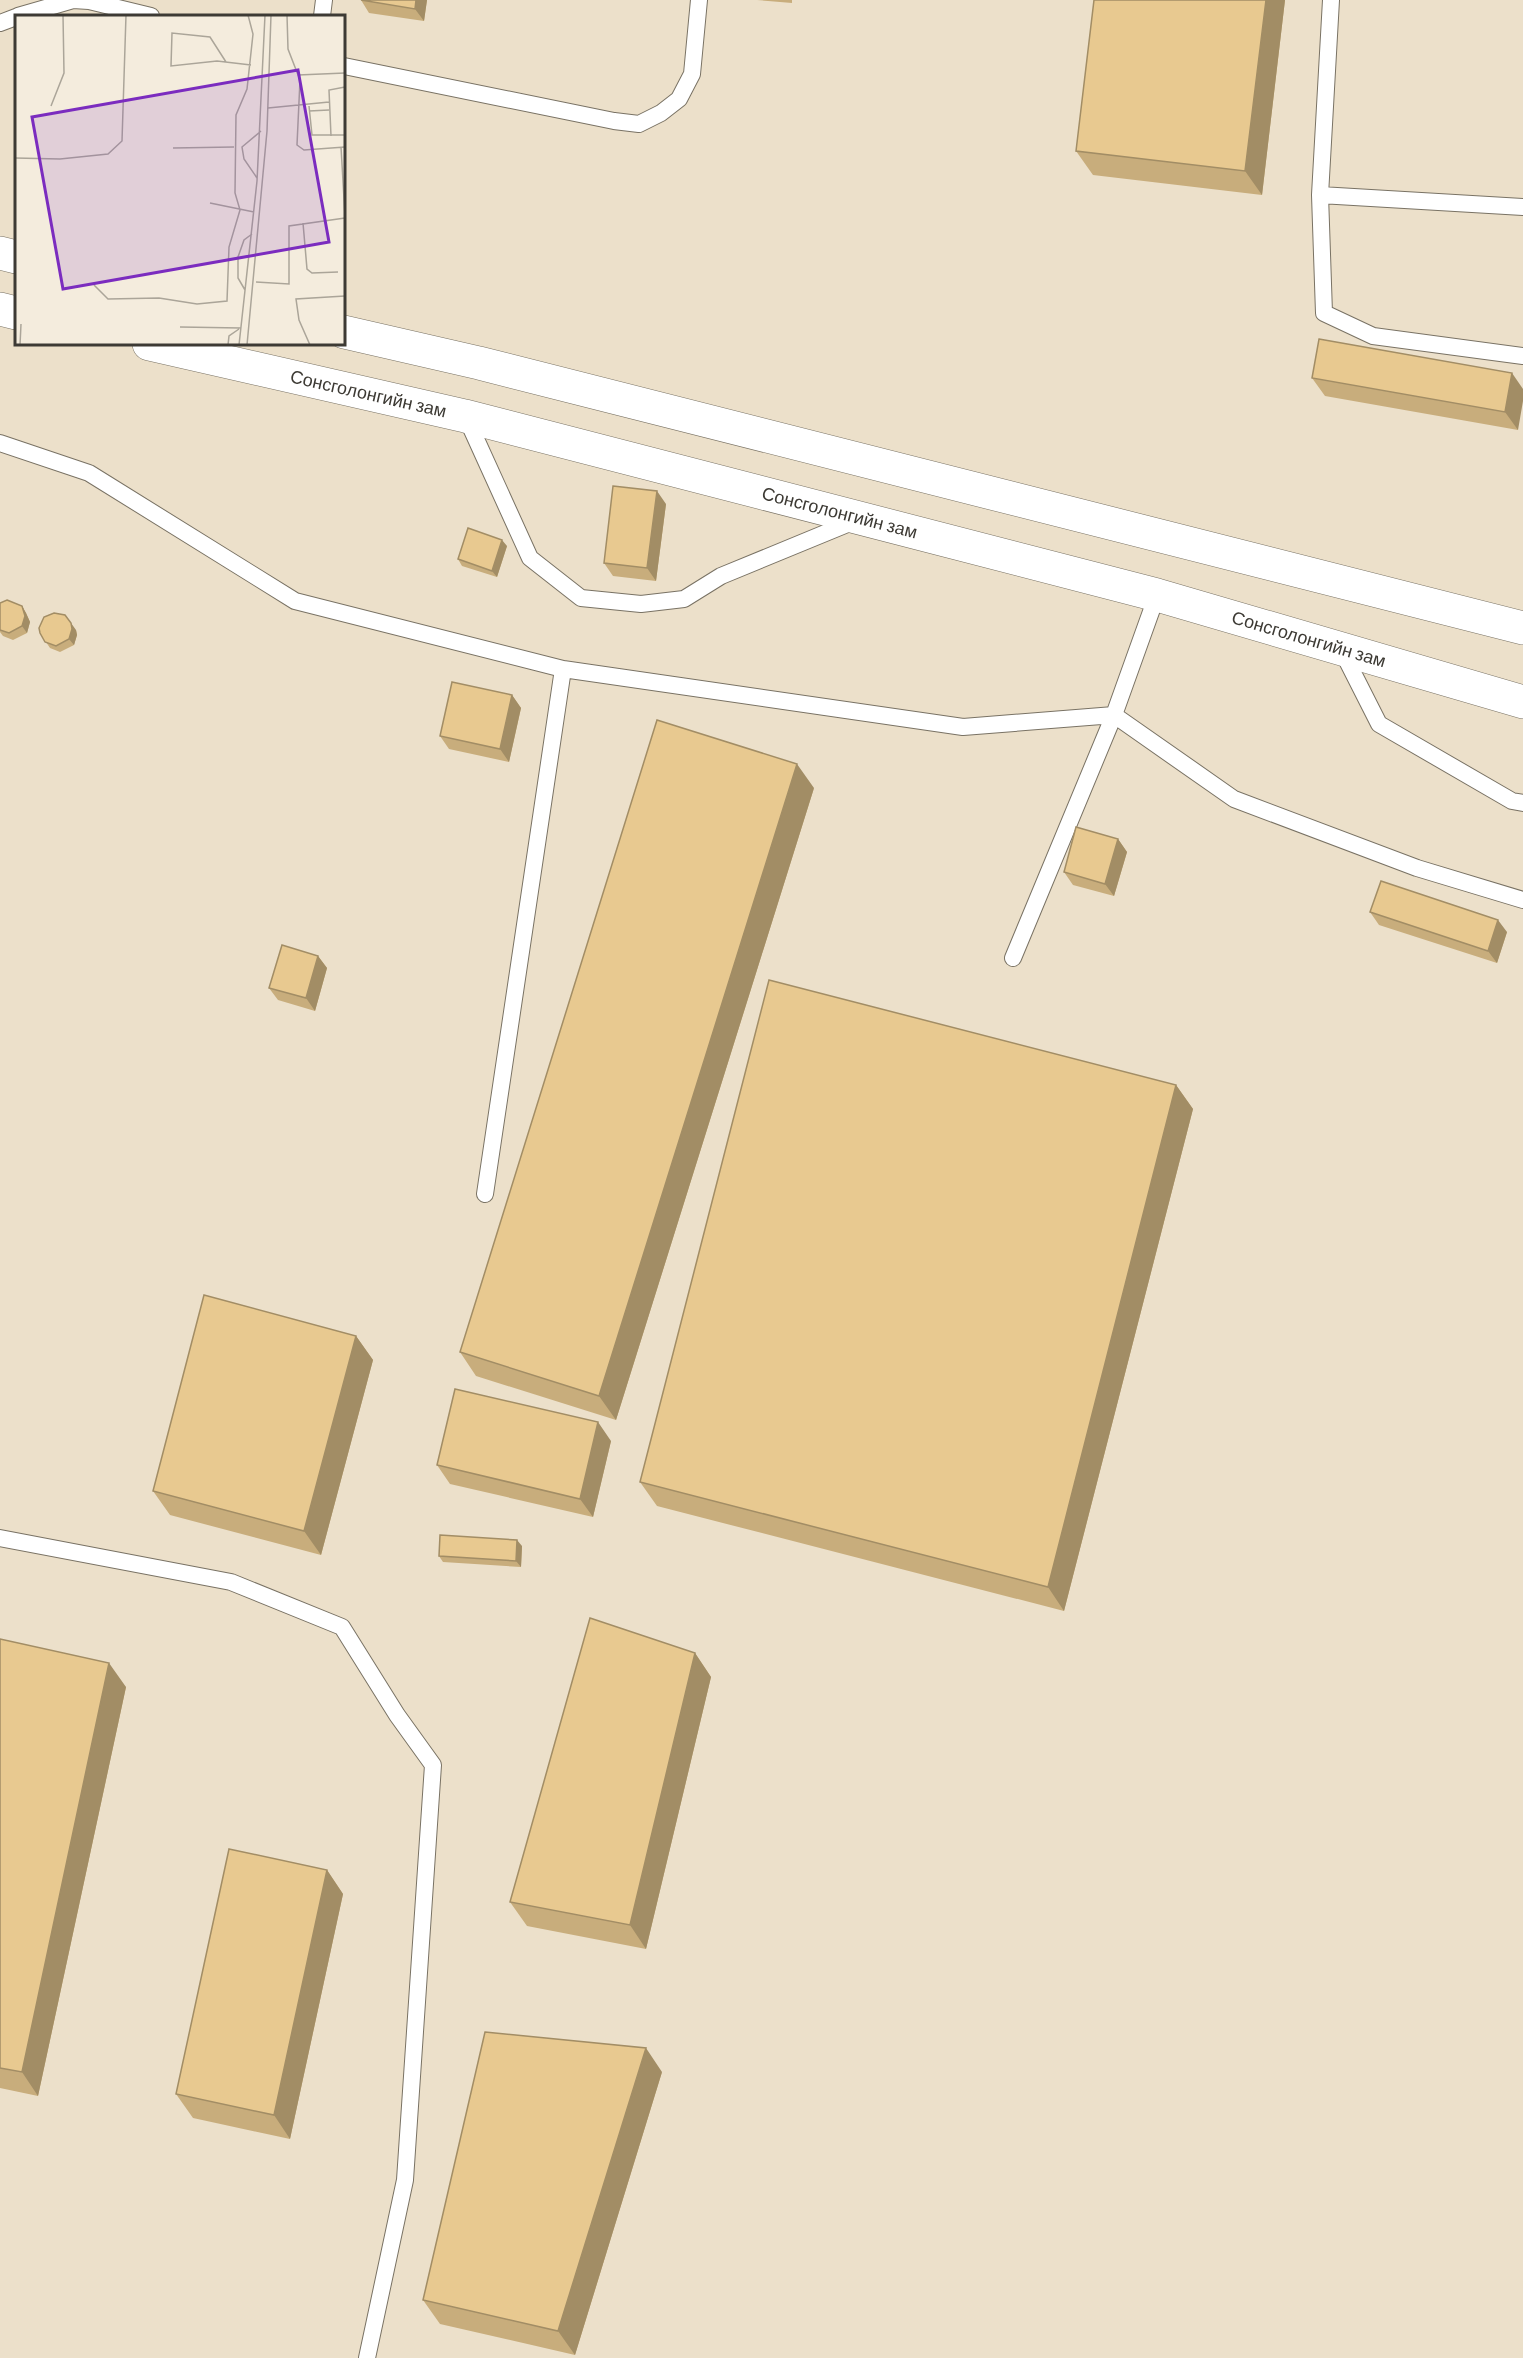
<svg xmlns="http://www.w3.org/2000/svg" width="1523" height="2358" viewBox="0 0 1523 2358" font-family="Signika,sans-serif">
<rect width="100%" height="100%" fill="#f4ecdd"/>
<path fill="#ece0ca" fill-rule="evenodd" d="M0,0H1523V2358H0ZM16,16H344V344H16Z"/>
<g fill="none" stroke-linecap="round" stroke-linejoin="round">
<defs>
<path id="service" d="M1331,0L1320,195L1324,313L1373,336L1523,356
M18,16L73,0L89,1L151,16
M322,16L324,0
M0,23L16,17
M344,66L614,121L639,124L661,113L679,99L692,74L699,0
M1320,195L1523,207
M466,417L530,558L581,598L641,604L684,599L721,576L857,520
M0,443L89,473L295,601L563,669L963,727L1114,715L1234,799L1417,868L1523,900
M1341,649L1379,724L1512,801L1523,803
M1013,958L1114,715L1157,595
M485,1194L563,669
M0,1538L231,1582L342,1627L397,1715L433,1765L405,2180L367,2358"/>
<g id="primary">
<path d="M0,253L16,257"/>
<path d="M0,309L16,313"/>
<path d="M344,332L479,363L1523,628"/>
<path id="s1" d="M149,344L465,416L1157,595L1523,702"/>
</g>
</defs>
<use href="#service" stroke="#797264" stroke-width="18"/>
<use href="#primary" stroke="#797264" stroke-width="34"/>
<use href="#service" stroke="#fff" stroke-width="16"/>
<use href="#primary" stroke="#fff" stroke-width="33"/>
</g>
<path fill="#c8ad7c" d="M361,0H427L424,21L369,13Z
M757,0H792V3Z
M1094,0H1285L1262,195L1093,175L1076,151Z
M1512,373L1518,430L1325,396L1312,378Z
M666,504L656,581L613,576L604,563Z
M507,546L497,577L462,566L458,559Z
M0,603L22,606L26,613L30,622L27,633L13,640L3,636L0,632Z
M76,630L77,635L74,645L60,652L50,648L40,633Z
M512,695L521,708L509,762L449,749L440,736Z
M814,788L616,1420L476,1376L460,1352Z
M1118,839L1127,852L1114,896L1073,885L1064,872Z
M1370,912L1507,932L1497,963L1379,925Z
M318,956L327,968L315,1011L278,1000L269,988Z
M1176,1085L1193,1109L1064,1611L657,1506L640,1482Z
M356,1336L373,1360L321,1555L170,1515L153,1491Z
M611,1441L593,1517L450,1484L437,1465Z
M522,1546L521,1567L443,1562L439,1556Z
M0,1639L126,1687L38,2096L0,2088Z
M695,1653L711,1677L646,1949L527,1926L510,1902Z
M327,1870L343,1894L290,2139L193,2118L176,2094Z
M662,2072L575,2355L440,2324L423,2300Z"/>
<path fill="#a28d65" d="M416,0H427L424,21L415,9Z
M1266,0H1285L1262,195L1245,171Z
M1512,373L1523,389V401L1518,430L1505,412Z
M657,491L666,504L656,581L647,568Z
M502,540L507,546L497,577L492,571Z
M22,606L26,613L30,622L27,633L22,626Z
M71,623L76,630L77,635L74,645L69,639Z
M512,695L521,708L509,762L500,749Z
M797,764L814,788L616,1420L599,1396Z
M1118,839L1127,852L1114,896L1105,884Z
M1498,920L1507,932L1497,963L1488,951Z
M318,956L327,968L315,1011L306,998Z
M1176,1085L1193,1109L1064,1611L1048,1587Z
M356,1336L373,1360L321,1555L304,1531Z
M598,1422L611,1441L593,1517L580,1499Z
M517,1540L522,1546L521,1567L516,1561Z
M695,1653L711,1677L646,1949L630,1925Z
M109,1663L126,1687L38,2096L22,2072Z
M327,1870L343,1894L290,2139L274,2115Z
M646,2048L662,2072L575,2355L558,2331Z"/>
<path fill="#e8c990" stroke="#a28d65" stroke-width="1.5" d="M361,0H416L415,9Z
M1094,0H1266L1245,171L1076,151Z
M1319,339L1512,373L1505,412L1312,378Z
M613,486L657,491L647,568L604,563Z
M468,528L502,540L492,571L458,559Z
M7,600L22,606L25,616L22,626L9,633L0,630V603Z
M54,613L65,615L71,623L72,629L69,639L56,646L45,642L40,633L39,628L44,617Z
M452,682L512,695L500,749L440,736Z
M657,720L797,764L599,1396L460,1352Z
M1076,827L1118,839L1105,884L1064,872Z
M1381,881L1498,920L1488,951L1370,912Z
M282,945L318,956L306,998L269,988Z
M769,980L1176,1085L1048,1587L640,1482Z
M204,1295L356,1336L304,1531L153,1491Z
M455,1389L598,1422L580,1499L437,1465Z
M440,1535L517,1540L516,1561L439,1556Z
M590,1618L695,1653L630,1925L510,1902Z
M0,1639L109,1663L22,2072L0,2068Z
M229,1849L327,1870L274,2115L176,2094Z
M485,2032L646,2048L558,2331L423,2300Z"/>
<g text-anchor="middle" stroke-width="4.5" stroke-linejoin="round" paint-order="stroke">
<g font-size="18" fill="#3d3a34" stroke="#f4ecdd">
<text dy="6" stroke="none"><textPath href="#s1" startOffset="225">Сонсголонгийн зам</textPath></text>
<text dy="6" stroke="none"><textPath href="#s1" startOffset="711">Сонсголонгийн зам</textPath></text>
<text dy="6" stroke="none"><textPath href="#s1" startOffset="1197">Сонсголонгийн зам</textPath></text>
</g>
</g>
<g transform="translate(15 15)">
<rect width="330" height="330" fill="#f4ecdd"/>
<path fill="none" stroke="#aba599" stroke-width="1.5" d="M272,0L273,34L285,65L282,130L289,135L330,132M211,47L195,22L157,18L156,51L202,46L236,50M283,60L330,58M36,91L49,58L48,0M294,91L297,120H330M253,93L314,87M294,96L314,95M316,121L314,75L330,72M326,132L330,201M158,133L219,132M0,143L45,144L93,139L107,126L111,0M242,163L229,144L227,132L246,116M195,188L239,197M288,208L292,254L297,258L323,257M241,267L274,269V211L330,203M79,270L93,284L144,283L182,289L212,286L214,232L225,195L220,178L221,100L232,74L238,19L233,0M230,275L223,263V242L229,225L237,219M165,312L226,313M5,330L6,309M213,330L214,321L224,314M224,330L242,166L250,0M232,330L252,116L256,0M295,330L284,305L281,284L330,281"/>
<path fill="#7b2cbf" fill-opacity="0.15" stroke="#7b2cbf" stroke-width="3" d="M283,55L314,227L48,274L17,102Z"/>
<rect width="330" height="330" fill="none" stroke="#3d3a34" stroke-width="3"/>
</g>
</svg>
